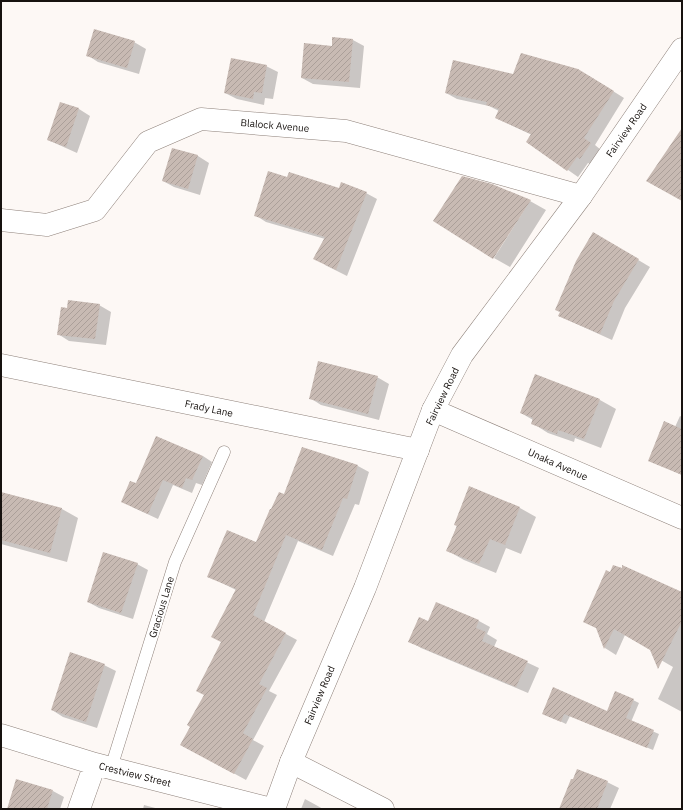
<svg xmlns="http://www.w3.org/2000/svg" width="683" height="810" viewBox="0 0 683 810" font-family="'IBM Plex Sans',sans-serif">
<defs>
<pattern id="building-hatch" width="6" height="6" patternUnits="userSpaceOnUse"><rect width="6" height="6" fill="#c8bab3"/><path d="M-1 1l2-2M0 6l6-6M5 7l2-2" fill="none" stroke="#ab9f99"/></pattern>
</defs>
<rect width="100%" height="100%" fill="#fdf8f5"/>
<path fill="#0003" d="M353,40L364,46L360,88L313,84L302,78L333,47Z
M134,42L146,49L139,74L98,62L87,55Z
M266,66L278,72L273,99L265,98L264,105L237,99L225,93Z
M514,75L589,76L624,98L595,145L601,150L591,164L588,163L578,177L527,141L532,135L496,118L499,111L489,106L457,99L446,93Z
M61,103L79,109L90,116L77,153L48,140Z
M173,149L198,156L209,163L200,195L174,187L163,181Z
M339,189L366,193L377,199L347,276L325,265V239L266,222L255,215Z
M530,201L546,210L510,267L494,258Z
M593,233L650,267L625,308L612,340L559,316Z
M99,305L111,312L106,345L69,341L58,334L68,309Z
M377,377L389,384L379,420L321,405L310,398Z
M600,400L616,409L601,448L575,438L574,442L548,433L532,423L533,420L521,413Z
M680,416L682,417V475L650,460L675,427Z
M203,456L212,462L202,485L196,483L192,493L173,485L158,519L132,507L137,485Z
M358,466L369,472L359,505L355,504L333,556L298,541L264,622L297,640L269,691L277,695L253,740L264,746L246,780L193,751L191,727L205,695L222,642L236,590L208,576L257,543L285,495Z
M470,487L520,508L536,517L521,554L506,548L496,573L464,560L448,551Z
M1,493L62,509L78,518L67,562L1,544Z
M137,564L148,570L133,619L99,608L88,602Z
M682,593V712L658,699L673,667L654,656L651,650L625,635L616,655L605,648L598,629L584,621Z
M479,621L490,627L487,634L497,640L494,647L539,668L528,693L421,648L410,641L428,622Z
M104,665L116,671L97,728L63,717L52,710Z
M633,700L639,703L631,722L659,734L653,750L570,716L566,724L543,713L608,712Z
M607,782L619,788L610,809H560Z
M53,791L64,797L60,809H8Z
M305,799L316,805L323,809H301Z
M144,805L159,809H143Z"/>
<path fill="url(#building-hatch)" d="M94,29L135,41L127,68L86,56Z
M332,37L353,39L349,82L301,78L304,43L332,46Z
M521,53L578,69L614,91L584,138L591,143L580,159L577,157L567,171L526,142L531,134L495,118L499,109L486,105L487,102L445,93L453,60L513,74Z
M231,58L267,65L262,93L254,92L253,99L224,93Z
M60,102L79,108L66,147L47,140Z
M682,128V201L646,181Z
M172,148L198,155L188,189L162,181Z
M268,171L287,177L289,172L339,188L341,182L367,192L336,270L313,259L325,237L254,216Z
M462,176L492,184L531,200L493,259L433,221Z
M593,232L639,259L614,301L600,334L558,316L560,312L555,310L576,261Z
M68,300L100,304L95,339L57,335L61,307L67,308Z
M318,361L378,376L368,414L309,399Z
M535,374L600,399L584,439L558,430L557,434L531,424L533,418L520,413Z
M664,421L682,429V475L648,461Z
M156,436L203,456L192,480L186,478L182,488L163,480L148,514L121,502L130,481L136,483Z
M302,447L358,465L347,499L343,498L322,550L286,535L253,615L286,633L259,684L267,688L243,733L253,739L234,774L180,745L190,727L187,725L204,695L196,691L221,642L211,637L236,589L207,577L227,530L256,542L270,509H271L279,492L284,494Z
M469,486L520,507L505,545L490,539L479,564L446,551L457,526L454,525Z
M1,492L62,508L50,553L1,540Z
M103,552L138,563L121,613L87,602Z
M613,565L622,568V565L682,592V621L658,669L650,650L614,629L604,649L596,628L583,622L606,570L610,572Z
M436,602L479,620L476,628L486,632L482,641L528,661L516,687L408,642L419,617L428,621Z
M70,652L105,664L86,722L51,710Z
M553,687L607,711L615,691L634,699L626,718L654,730L647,748L564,714L561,722L542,714Z
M577,769L608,781L597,809H559L571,779H573Z
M16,779L53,790L47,809H7Z"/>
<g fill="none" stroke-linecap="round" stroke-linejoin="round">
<defs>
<path id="service" d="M111,768L175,562L224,452"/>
<path id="minor" d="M1,220L47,225L95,210L148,142L201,119L346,131L581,196
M1,365L418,450
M433,410L682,518
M1,735L95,764L271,809
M291,762L383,809
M79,809L95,764"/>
<path id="secondary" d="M274,809L291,762L365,588L433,410L462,355L581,196L682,49"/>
</defs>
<use href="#service" stroke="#8e817a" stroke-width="13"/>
<use href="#minor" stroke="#8e817a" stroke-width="23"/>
<use href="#secondary" stroke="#8e817a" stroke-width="23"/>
<use href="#service" stroke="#fff" stroke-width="12"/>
<use href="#minor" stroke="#fff" stroke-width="22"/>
<use href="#secondary" stroke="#fff" stroke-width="22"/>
</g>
<g text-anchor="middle" stroke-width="4" stroke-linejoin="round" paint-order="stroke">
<g font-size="10" fill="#17120f" stroke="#fff">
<text transform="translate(275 125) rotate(5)" y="4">Blalock Avenue</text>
<text transform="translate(626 130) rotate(-55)" y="4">Fairview Road</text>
<text transform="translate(442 396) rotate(-64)" y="4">Fairview Road</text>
<text transform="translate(209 408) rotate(12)" y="4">Frady Lane</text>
<text transform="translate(558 464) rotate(24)" y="4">Unaka Avenue</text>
<text transform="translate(161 607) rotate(-73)" y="4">Gracious Lane</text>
<text transform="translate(319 695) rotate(-67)" y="4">Fairview Road</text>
<text transform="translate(135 774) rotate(14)" y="4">Crestview Street</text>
</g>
</g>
<rect width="683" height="810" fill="none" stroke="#17120f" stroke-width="4"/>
</svg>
